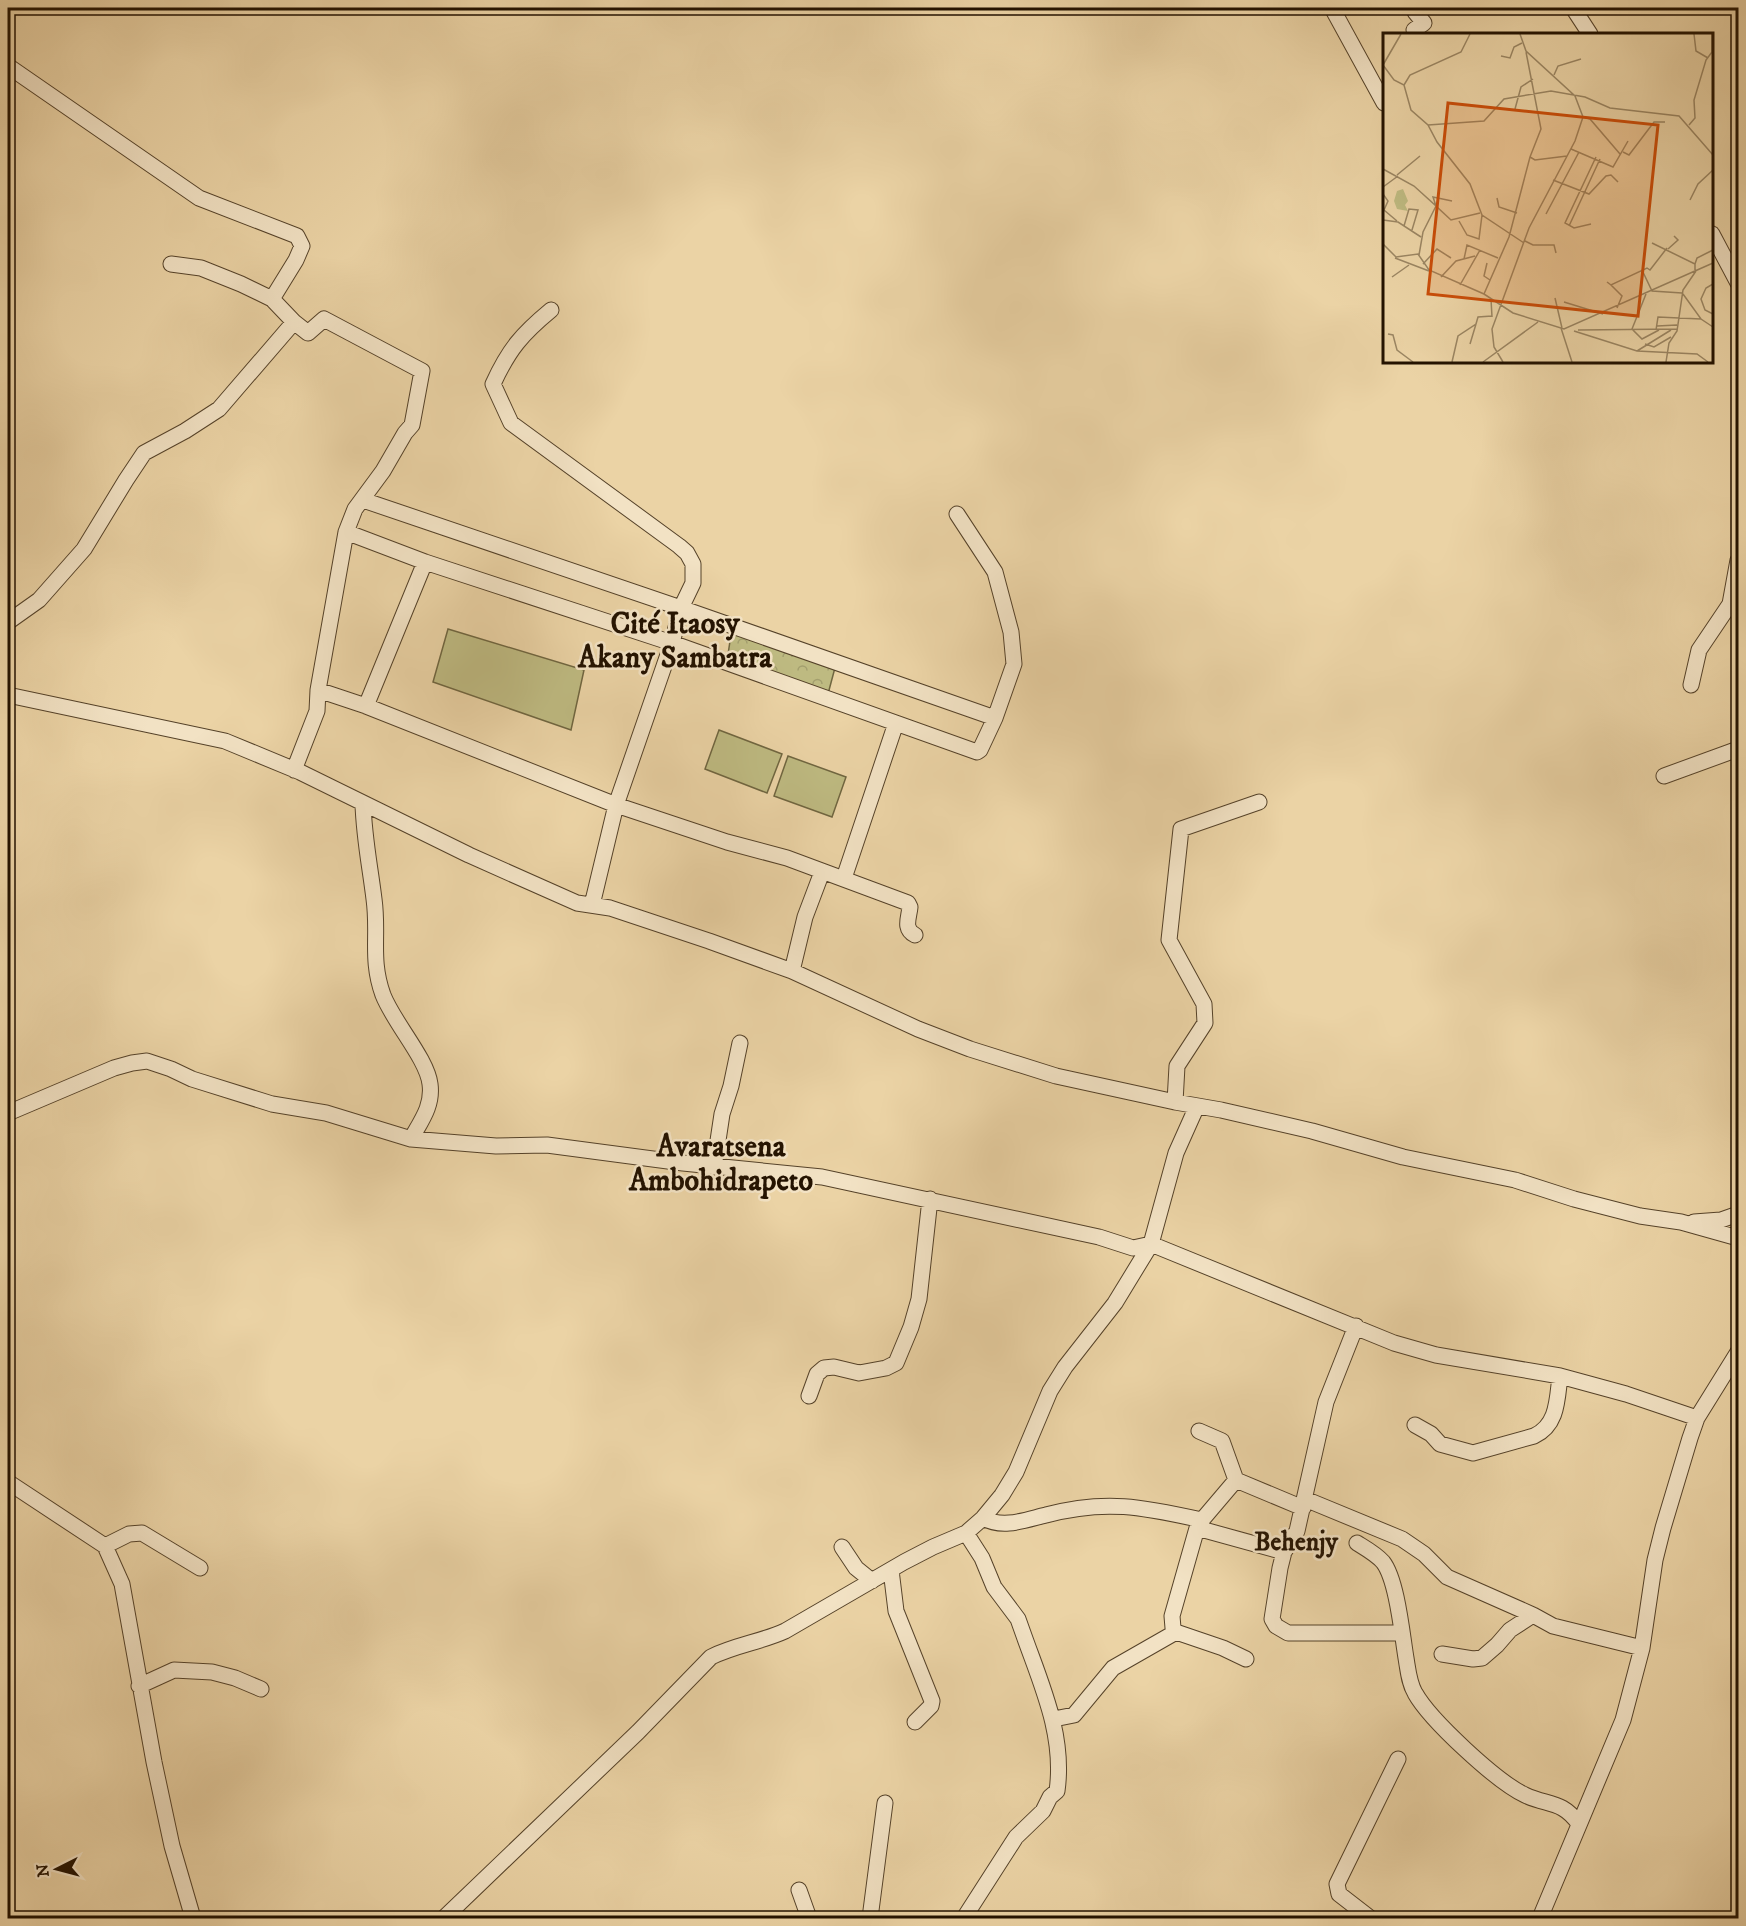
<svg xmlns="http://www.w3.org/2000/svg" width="1746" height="1926" viewBox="0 0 1746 1926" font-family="'IM FELL DW Pica',serif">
<defs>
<pattern id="forest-crowns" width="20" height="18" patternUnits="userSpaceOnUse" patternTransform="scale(1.5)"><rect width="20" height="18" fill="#beba81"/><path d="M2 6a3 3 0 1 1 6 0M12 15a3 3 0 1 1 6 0" fill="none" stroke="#a39f6e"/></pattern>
</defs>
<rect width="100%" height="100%" fill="#ebd3a5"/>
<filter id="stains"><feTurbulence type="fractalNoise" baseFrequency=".00333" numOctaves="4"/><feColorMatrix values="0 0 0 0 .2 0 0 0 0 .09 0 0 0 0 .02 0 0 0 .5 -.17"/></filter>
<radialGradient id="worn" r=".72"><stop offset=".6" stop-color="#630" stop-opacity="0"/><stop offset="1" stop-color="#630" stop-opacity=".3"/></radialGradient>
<path fill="#beba81" stroke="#706640" stroke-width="1.5" d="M448,629L584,670L571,730L433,682Z
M719,730L782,754L767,793L705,769Z
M788,756L846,777L832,817L774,796Z"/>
<path fill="url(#forest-crowns)" stroke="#706640" stroke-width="1.5" d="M732,628L836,664L828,694L727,661Z"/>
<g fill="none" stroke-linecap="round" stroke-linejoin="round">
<defs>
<path id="minor" d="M1332,8L1384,103
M1573,8L1590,34
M1415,12L1424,23L1414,30L1417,34
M8,66L199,198L297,236L302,246L296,260L272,299
M1712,234L1738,283
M171,264L201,268L241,284L272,299L294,322L308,333L324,319L422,371L412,425L405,433L383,471L355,509L346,532L318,690L317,711L294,770
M551,310C522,334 509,349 493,384L511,423L679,546L687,553L693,564V583L681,608L672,643L616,805L592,905
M363,500L681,608L995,718
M346,532L425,562L672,643L977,752L980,750L995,718L1014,664L1011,632L995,572L957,514
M8,622L39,600L84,549L126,480L144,453L185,431L219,409L294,322
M1691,685L1699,650L1730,604L1738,560
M318,690L366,706L616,805L727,842L787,858L908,903L910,907C909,918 903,929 915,935
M8,695L225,741L300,772L469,855L577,903L610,908L709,941L792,971L918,1029L970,1049L1056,1076L1175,1102L1221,1110L1312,1131L1403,1157L1515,1180L1574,1199L1640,1216L1681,1222L1738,1238
M366,706L425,562
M1664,776L1738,749
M363,804C364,838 370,866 374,899C379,935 370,959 383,995C394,1023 427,1059 430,1084C433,1106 421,1121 411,1139
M844,878L896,723
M792,971L805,917L822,872
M1175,1102L1177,1066L1205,1023L1204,1004L1169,940L1181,829L1259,802
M8,1113L114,1068L132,1063L147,1061L171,1069L192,1079L272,1104L326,1113L411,1139L496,1146L547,1145L683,1163L822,1177L1099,1237L1133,1248L1151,1244L1394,1343L1436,1355L1560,1376L1626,1394L1697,1418
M714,1167L722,1114L731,1086L740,1043
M1694,1222L1721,1220L1738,1214
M1356,1326L1326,1402L1297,1531L1284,1552L1280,1568L1272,1619L1276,1626L1288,1633H1402
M809,1396L817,1374L824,1368L834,1367L859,1373L886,1368L896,1363L911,1327L919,1299L930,1199
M1415,1425L1431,1434L1440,1444L1473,1453L1534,1436C1558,1425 1557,1399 1560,1376
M1199,1431L1222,1441L1236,1480L1303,1508
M8,1482L105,1546L122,1584L154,1762L172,1846L193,1918
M1305,1499L1402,1539L1424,1554L1447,1577L1533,1615L1553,1626L1642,1648
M983,1518C1003,1529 1025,1520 1046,1515C1105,1499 1143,1507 1202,1520L1197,1528L1172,1616L1173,1628L1176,1632L1113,1668L1074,1715L1054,1719
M1202,1520L1236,1480
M1197,1528L1284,1552
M1357,1543C1365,1548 1376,1554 1383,1562C1397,1580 1402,1634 1406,1658C1408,1670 1409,1683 1415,1693C1430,1720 1497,1782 1525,1795C1548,1806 1562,1800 1579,1824
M105,1546L129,1534L142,1533L200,1568
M842,1547L856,1568L872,1581
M891,1570L896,1611L932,1701L931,1706L915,1722
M1176,1632L1223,1648L1246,1659
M1442,1654L1473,1659L1482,1658L1497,1645L1510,1630L1533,1615
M139,1686L174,1670L212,1672L235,1678L261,1689
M799,1890L809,1918
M444,1918L638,1732L711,1657C735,1645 761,1642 785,1631L904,1562L933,1547L966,1533L983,1518L1002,1495L1016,1472L1050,1391L1065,1367L1115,1303L1151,1244L1176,1153L1197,1106
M870,1918L885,1803
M964,1918L1016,1837L1043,1811L1050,1797L1057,1791C1065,1735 1041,1684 1023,1633L1018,1619L994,1587L982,1558L966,1533
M1370,1918L1339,1894L1337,1884L1398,1759
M1540,1918L1623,1720L1642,1648L1655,1560L1663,1528L1690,1438L1697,1418L1738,1352"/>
</defs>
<use href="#minor" stroke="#554229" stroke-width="17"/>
<use href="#minor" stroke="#f2e2c4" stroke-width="15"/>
</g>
<g text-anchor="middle" stroke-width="5" stroke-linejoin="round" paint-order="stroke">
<g font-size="26" font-weight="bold" fill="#231200" stroke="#f2e2c4">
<text x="1296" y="1550">Behenjy</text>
</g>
<g font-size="30" font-weight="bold" fill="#231200" stroke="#f2e2c4">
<text x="675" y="633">Cité Itaosy<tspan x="675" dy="34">Akany Sambatra</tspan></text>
<text x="721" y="1156">Avaratsena<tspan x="721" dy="34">Ambohidrapeto</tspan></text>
</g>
</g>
<g transform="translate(1383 33)">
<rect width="330" height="330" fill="#ebd3a5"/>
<path d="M20,156L25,168L22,172L25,178L14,176L11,168L14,158Z" fill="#beba81"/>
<path fill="none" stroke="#9b8663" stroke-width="1.5" d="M311,1L313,18L325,25M118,23L127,25L131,14L139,10M0,32L11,47L21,52L28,77L45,92L54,109L87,151L99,182L141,210M0,32L18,1M171,42L175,33L198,26M21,52L27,42L78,19L87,1M132,76L138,54L150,46M200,84L207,86L237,121M45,92L101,88L121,66L168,58L202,64L227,75L296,83L330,122M306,92L312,85L311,67L323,27L329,19V1M188,116L230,134L245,108M240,119L246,122L271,89H282M147,124L152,127L184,123M0,136L31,153L53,173L40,199L36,222M14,142L37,123M170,147L206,161L223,143L228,142L235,149M0,154L15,143M0,161L5,168L1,177L14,188M114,165L116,174L134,180M307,167L315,151L330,137M69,168L50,164L53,173L68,187L97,180M163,181L196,119M0,187L15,189L38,204M76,188L84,202L96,206L99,182M208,191L191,195L182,190L213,124M21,193L26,176L35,177L29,197M186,193L217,126M142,208L150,212H171L173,220M269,210L312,231V237M0,211L13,224L35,221L46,237L101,261L130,280L181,296L330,230M285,216L295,207L291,203M12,225L46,238M81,226L84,212L115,225M104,230L101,243L107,247M40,231L54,216L68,225M312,231L314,225L330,217M259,237L269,258L299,260M9,244L26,232M58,244L73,228L92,223M224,249L228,252L264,235L267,237L284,215M330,251L323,255L318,266L322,277L330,281M77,252L97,217M228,252L239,263L234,275M101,261L126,204L147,124L158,96L143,19M263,261L249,296L259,306L276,297M300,261L318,286L330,294M172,265L179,295M108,266L109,284M181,269L220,281M274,293L294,292M178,295L189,329M195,297L294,296M273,297L275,284L318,286M191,298L254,318L314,321L325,329M5,301L10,302L14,317L30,329M87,311L93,291M262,311L271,314L288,304M254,318L288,297M69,329L75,303L93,291L95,284L109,283M100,329L155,289M120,329L111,314L109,296L146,195L192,108L200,84L192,63L143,18L137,1M283,329L286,310L294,298L300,257L313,238"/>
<path fill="#ca4e0a" fill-opacity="0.15" stroke="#ca4e0a" stroke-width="3" d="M65,70L275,92L255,283L45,261Z"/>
<rect width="330" height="330" fill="none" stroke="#231200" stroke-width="3"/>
</g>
<rect width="1746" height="1926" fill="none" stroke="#ebd3a5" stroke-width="30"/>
<rect x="9" y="9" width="1728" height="1908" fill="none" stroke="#231200" stroke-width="3"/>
<rect x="15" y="15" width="1716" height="1896" fill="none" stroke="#231200" stroke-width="1.5"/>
<g transform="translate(57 1869) rotate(264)" stroke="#f2e2c4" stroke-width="4.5" paint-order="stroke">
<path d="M0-4.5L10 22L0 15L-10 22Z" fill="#231200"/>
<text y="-9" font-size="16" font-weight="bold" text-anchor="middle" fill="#231200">N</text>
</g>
<rect width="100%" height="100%" filter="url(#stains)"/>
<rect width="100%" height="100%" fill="url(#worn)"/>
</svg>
